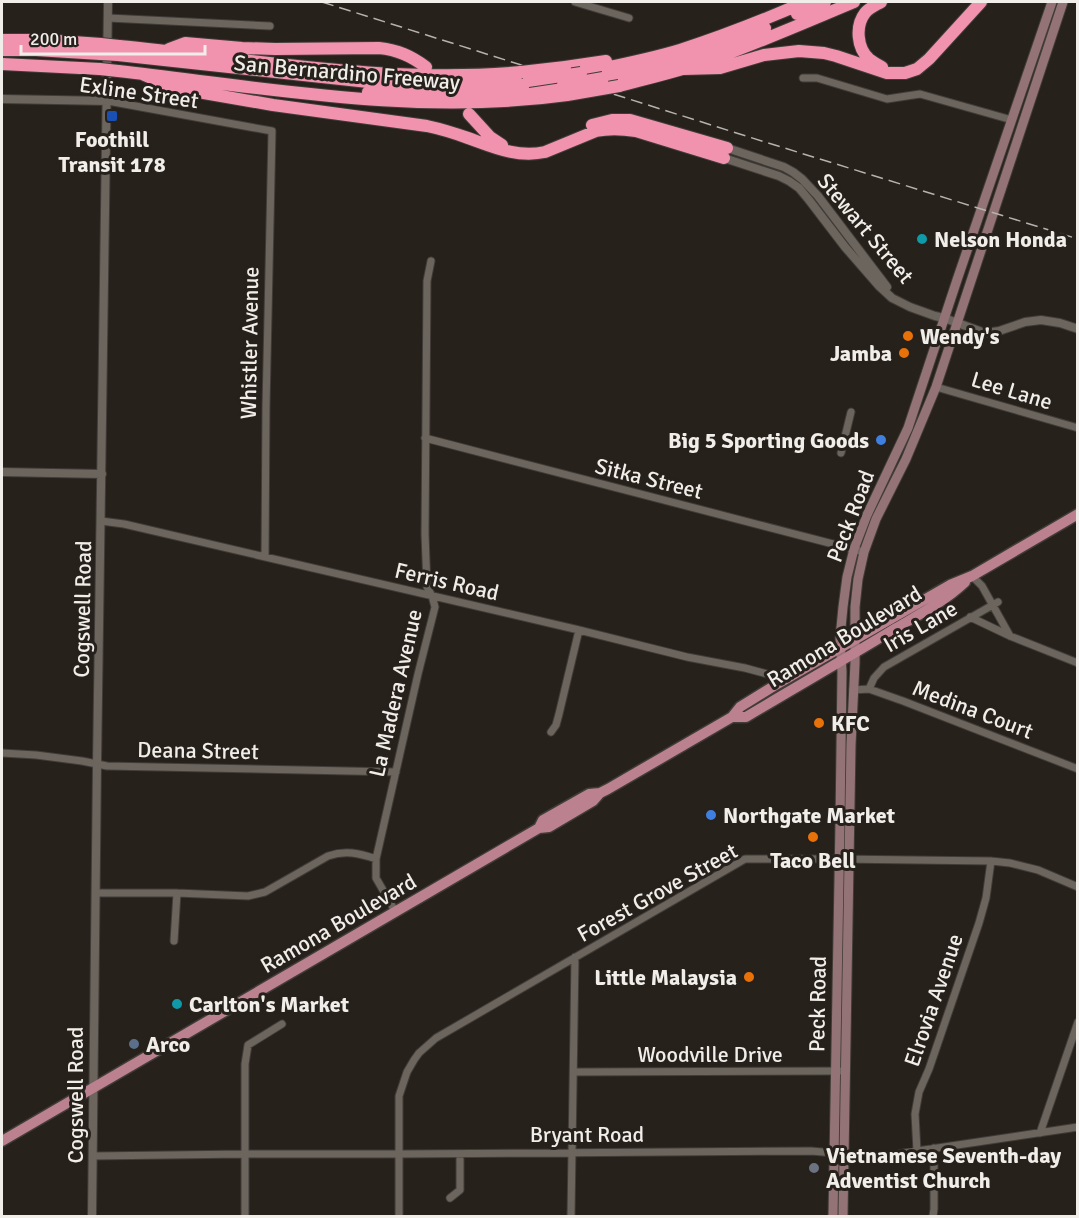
<svg xmlns="http://www.w3.org/2000/svg" width="1079" height="1218" viewBox="0 0 1079 1218" font-family="Signika,sans-serif">
<rect width="100%" height="100%" fill="#26211b"/>
<g fill="none" stroke-linecap="round" stroke-linejoin="round">
<defs>
<path id="minor" d="M575,2L629,18
M108,18L270,26
M803,78H817L887,99L920,94L1012,120
M108,101L272,131L266,407L265,557
M936,387L1078,428
M425,438L864,552
M841,453L851,412
M101,521L124,524L579,630L687,657L745,668L771,675L783,681
M972,576L982,586L1010,636
M970,617L1010,636L1078,663
M869,689L874,678L884,667L998,602
M853,690L869,689L903,701L1078,769
M551,732L556,725L559,714L579,630
M2,753L36,755L82,761L107,766L396,772
M96,893H177L248,896L265,892L328,856C345,850 359,853 376,859
M395,911L376,878V859L418,674L435,607L432,596L427,587L425,534L427,281L431,261
M174,941L177,893
M574,1072L840,1071
M1040,1133L1078,1022
M917,1151L915,1114L919,1092L929,1069L979,923L986,898L991,861
M93,1156L245,1154H398L811,1151L834,1153L849,1159H863L1078,1127
M450,1198L460,1190V1154
M245,1216V1064L248,1045L282,1024
M399,1216V1096L407,1072L414,1060L419,1053L436,1038L745,859H839L991,861L1010,863L1038,870L1078,887
M571,1216L575,957
M933,1216L934,1209V1148"/>
<path id="tertiary" d="M2,99L108,101
M727,148L784,167L793,172L802,179L818,196L887,287
M724,158L779,176L789,181L799,188L809,200L845,247L879,286L892,298L910,307L935,316L944,318L985,333L999,331L1025,322L1041,320L1060,323L1078,329
M2,472L102,474
M92,1216L97,765L108,2"/>
<path id="secondary" d="M833,1216L840,822L842,672L840,638L843,607L847,577L854,549L867,515L908,428L957,280L1052,2
M843,1216L851,745L855,663V607L858,579L864,552L876,519L906,459L936,387L1063,2"/>
<path id="primary" d="M732,717H746C796,687 847,658 896,628C920,614 945,601 965,582
M539,828L543,820L589,794L600,793L608,789L732,717L740,707L774,686L950,585L972,576L1078,514
M2,1141L539,828L549,827L593,801L600,793"/>
<path id="motorway" d="M881,2C876,5 869,8 865,13C855,26 857,48 869,59C873,62 878,65 882,67
M797,14L825,2
M2,40H45L101,44
M119,46C252,59 386,84 521,72
M169,49L185,43L242,48L275,49L379,48C398,50 411,56 426,67
M2,50H36L101,54
M118,55L387,84L471,85L528,81
M2,64L100,69
M565,67L606,61
M683,69L720,68L764,55L799,51L824,53L836,56L887,73H905L917,69L929,59L981,2
M118,71C267,88 417,116 567,95
M581,73C614,66 647,60 680,50C723,36 764,20 805,2
M142,74L175,88L273,105L427,126C441,129 454,133 468,138C493,147 517,158 545,152L596,131C610,128 623,129 636,131L724,158
M603,78C659,66 713,50 765,28
M619,86C649,78 679,71 708,61C758,43 806,22 854,2
M368,92C433,97 499,94 563,85
M469,114L490,137L502,145
M592,125L612,120H630L727,148"/>
</defs>
<use href="#minor" stroke="#413c38" stroke-width="9"/>
<use href="#tertiary" stroke="#413c38" stroke-width="10"/>
<use href="#secondary" stroke="#413c38" stroke-width="11"/>
<use href="#primary" stroke="#413c38" stroke-width="13"/>
<use href="#motorway" stroke="#413c38" stroke-width="14"/>
<use href="#minor" stroke="#6b655e" stroke-width="7"/>
<use href="#tertiary" stroke="#6b655e" stroke-width="8"/>
<use href="#secondary" stroke="#937376" stroke-width="9"/>
<use href="#primary" stroke="#bb818f" stroke-width="10"/>
<use href="#motorway" stroke="#f193af" stroke-width="12"/>
<path stroke="#b6b2ad" stroke-width="1.5" stroke-dasharray="12 6" stroke-linecap="butt" d="M322,2L765,142L1078,239"/>
<defs>
<path id="motorway-bridge" d="M101,44L119,46
M101,54L118,55
M100,69L118,71
M521,72L565,67
M528,81L581,73
M563,85L603,78
M567,95L619,86"/>
</defs>
<use href="#motorway-bridge" stroke="#413c38" stroke-width="14" stroke-linecap="butt"/>
<use href="#motorway-bridge" stroke="#f193af" stroke-width="12"/>
</g>
<rect fill="#1a4fb4" stroke="#26211b" stroke-width="2" x="106" y="110" width="12" height="12" rx="3"/>
<g fill="#0f9aa8" stroke="#26211b" stroke-width="2">
<circle cx="922" cy="239" r="6"/>
<circle cx="177" cy="1004" r="6"/>
</g>
<g fill="#e8710a" stroke="#26211b" stroke-width="2">
<circle cx="908" cy="336" r="6"/>
<circle cx="904" cy="353" r="6"/>
<circle cx="819" cy="723" r="6"/>
<circle cx="813" cy="837" r="6"/>
<circle cx="749" cy="977" r="6"/>
</g>
<g fill="#3f7fe0" stroke="#26211b" stroke-width="2">
<circle cx="881" cy="440" r="6"/>
<circle cx="711" cy="815" r="6"/>
</g>
<circle fill="#5c6f8a" stroke="#26211b" stroke-width="2" cx="134" cy="1044" r="6"/>
<circle fill="#6b7280" stroke="#26211b" stroke-width="2" cx="814" cy="1168" r="6"/>
<g text-anchor="middle" stroke-width="6" stroke-linejoin="round" paint-order="stroke">
<g font-size="22" fill="#f1ede9" stroke="#26211b">
<text transform="translate(347 72) rotate(5)" y="8">San Bernardino Freeway</text>
<text transform="translate(139 92) rotate(8)" y="8">Exline Street</text>
<text transform="translate(866 228) rotate(50)" y="8">Stewart Street</text>
<text transform="translate(249 343) rotate(-89)" y="8">Whistler Avenue</text>
<text transform="translate(1012 390) rotate(17)" y="8">Lee Lane</text>
<text transform="translate(649 478) rotate(14)" y="8">Sitka Street</text>
<text transform="translate(850 516) rotate(-69)" y="8">Peck Road</text>
<text transform="translate(447 581) rotate(13)" y="8">Ferris Road</text>
<text transform="translate(82 609) rotate(-89)" y="8">Cogswell Road</text>
<text transform="translate(920 626) rotate(-30)" y="8">Iris Lane</text>
<text transform="translate(844 636) rotate(-31)" y="8">Ramona Boulevard</text>
<text transform="translate(395 693) rotate(-77)" y="8">La Madera Avenue</text>
<text transform="translate(973 709) rotate(21)" y="8">Medina Court</text>
<text transform="translate(198 750) rotate(1)" y="8">Deana Street</text>
<text transform="translate(657 892) rotate(-29)" y="8">Forest Grove Street</text>
<text transform="translate(338 923) rotate(-30)" y="8">Ramona Boulevard</text>
<text transform="translate(933 1000) rotate(-71)" y="8">Elrovia Avenue</text>
<text transform="translate(817 1004) rotate(-89)" y="8">Peck Road</text>
<text x="710" y="1062">Woodville Drive</text>
<text transform="translate(75 1095) rotate(-90)" y="8">Cogswell Road</text>
<text x="587" y="1142">Bryant Road</text>
</g>
<g font-size="22" font-weight="bold" fill="#f1ede9" stroke="#26211b" text-anchor="start">
<text x="112" y="147" text-anchor="middle">Foothill<tspan x="112" dy="25">Transit 178</tspan></text>
<text x="934" y="247">Nelson Honda</text>
<text x="920" y="344">Wendy's</text>
<text x="892" y="361" text-anchor="end">Jamba</text>
<text x="869" y="448" text-anchor="end">Big 5 Sporting Goods</text>
<text x="831" y="731">KFC</text>
<text x="723" y="823">Northgate Market</text>
<text x="813" y="868" text-anchor="middle">Taco Bell</text>
<text x="737" y="985" text-anchor="end">Little Malaysia</text>
<text x="189" y="1012">Carlton's Market</text>
<text x="146" y="1052">Arco</text>
<text x="826" y="1163">Vietnamese Seventh-day<tspan x="826" dy="25">Adventist Church</tspan></text>
</g>
</g>
<rect width="1079" height="1218" fill="none" stroke="#f1ede9" stroke-width="6"/>
<path d="M21 45v9h184v-9" fill="none" stroke="#f1ede9" stroke-width="3"/>
<text x="30" y="45" font-size="18" fill="#f1ede9" stroke="#26211b" stroke-width="4.5" paint-order="stroke">200 m</text>
</svg>
